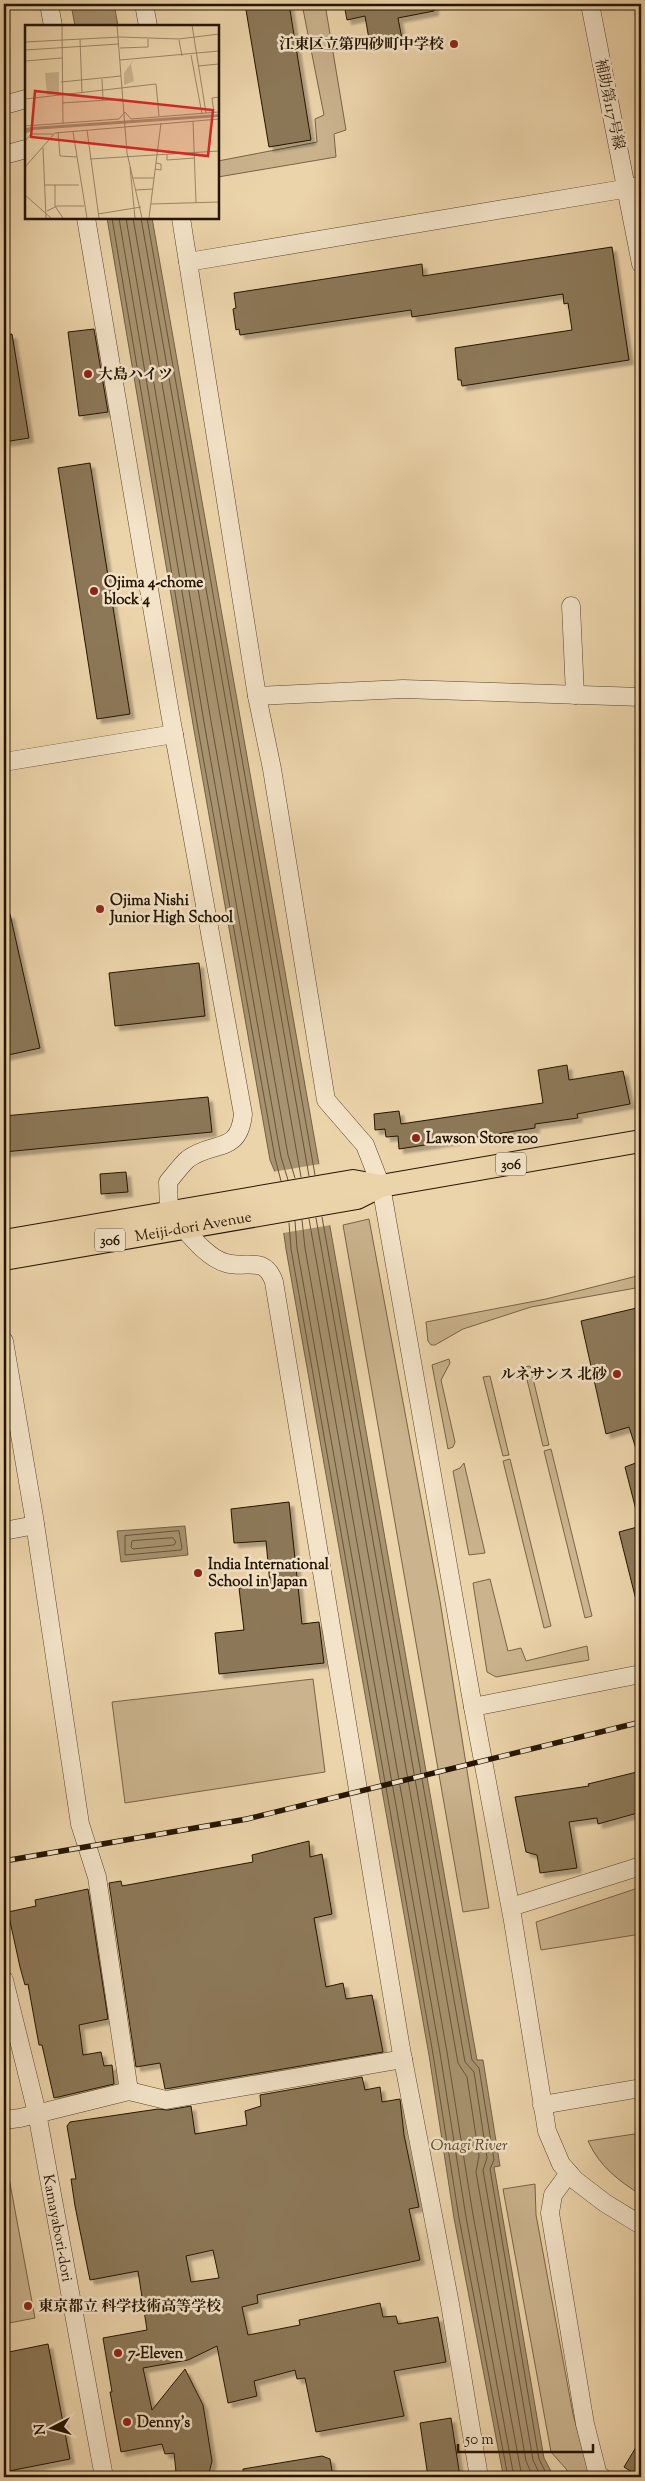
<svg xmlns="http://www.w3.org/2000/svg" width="645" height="2481" viewBox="0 0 645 2481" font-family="'Sorts Mill Goudy','Noto Serif JP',serif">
<defs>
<filter id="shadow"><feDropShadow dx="4.5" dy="4.5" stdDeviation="1" flood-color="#0004"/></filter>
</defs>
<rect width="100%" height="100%" fill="#ecd4aa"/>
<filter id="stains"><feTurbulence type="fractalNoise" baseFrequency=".004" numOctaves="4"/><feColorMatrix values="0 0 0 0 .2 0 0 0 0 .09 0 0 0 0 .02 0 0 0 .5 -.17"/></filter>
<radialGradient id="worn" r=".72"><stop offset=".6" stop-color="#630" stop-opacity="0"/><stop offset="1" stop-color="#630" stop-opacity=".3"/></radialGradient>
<path fill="#cab38d" stroke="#776446" d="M302,4H325L346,130L334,134L336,157L218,177V161L317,142L315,119L324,115Z
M369,1219L440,1601L489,1908L463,1912L343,1225Z
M641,1275V1287L531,1307L463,1329L435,1345H431L428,1341L426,1322L546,1299Z
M449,1359L450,1363L441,1380L455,1442L453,1447L448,1449L432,1365Z
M530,1366L549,1445L543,1446L524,1367Z
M490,1376L509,1455L503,1456L483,1377Z
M551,1449L592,1616L585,1618L544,1451Z
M510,1459L551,1626L544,1628L503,1461Z
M464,1463L485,1553L469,1555L453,1471L460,1468Z
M490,1579L508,1651L521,1648L526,1661L587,1646L589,1660L496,1677L487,1672L473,1583Z
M313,1679L325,1772L125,1803L112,1702Z
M641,1887V1934L541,1950L536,1922Z
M641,2133V2195C618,2180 600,2167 588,2141Z
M4,2151L35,2318L4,2324Z
M535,2184L536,2215L573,2414L590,2477H566L567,2470L551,2452L503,2189Z"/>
<path fill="#a89370" stroke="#736043" d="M71,4H114L118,26H75Z
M107,218H152L477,2060H483L500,2166L494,2167L544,2458L554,2477H504L503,2474L454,2218L429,2055L286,1249L275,1172L270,1160L194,730Z
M185,1526L188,1555L121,1562L117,1531Z"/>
<path fill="#ecd4aa" d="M320,1164L331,1225L283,1233L272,1172Z"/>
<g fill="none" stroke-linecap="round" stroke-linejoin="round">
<path stroke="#665438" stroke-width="1" d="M112,218L198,729L275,1158L281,1181
M119,218L205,728L281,1157L288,1180
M126,218L212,727L288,1155L295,1178
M133,218L301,1177
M141,218L309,1176
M147,218L315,1175
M322,1217L472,2060L479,2068L494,2160L490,2169L539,2459L548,2477
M316,1218L465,2062L474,2072L487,2158L483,2170L533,2460L541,2477
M309,1219L458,2063L467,2077L479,2156L476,2172L526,2461L533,2477
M302,1220L305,1248L447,2052L473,2215L522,2477
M295,1221L297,1248L440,2053L466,2217L514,2477
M289,1223L291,1249L433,2054L459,2218L508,2477
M179,1531L182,1548L181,1550L125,1555V1536Z
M173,1538L176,1542L174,1545L133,1549L131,1547L132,1541Z"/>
</g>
<path fill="#8c7858" stroke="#241400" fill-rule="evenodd" filter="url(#shadow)" d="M245,4H289L311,140L269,147Z
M344,4H434V11L398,18L402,39L370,45L365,16L347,20Z
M612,247L629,360L462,386L461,380H458L455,348L572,330L568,303L564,304L563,294L412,317L411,310L240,335L239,329L236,330L233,309L236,308L234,293L422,264L423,276Z
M94,329L108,412L79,416L68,332Z
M12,334L29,438L4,442V335Z
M90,463L130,714L97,719L58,468Z
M10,914L40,1048L4,1056V915Z
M199,963L205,1016L115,1026L109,973Z
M567,1065L569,1080L623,1071L630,1104L577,1114L578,1118L535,1124V1128L399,1149L398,1136L386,1137L385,1129L375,1130L374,1114L399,1111L401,1124L543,1103L538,1070Z
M208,1097L212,1132L4,1152V1116Z
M126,1172L128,1192L101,1194L100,1174Z
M641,1307V1454L638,1455L629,1427L606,1434L581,1321Z
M641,1461V1510H636L625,1467Z
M289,1502L302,1624L319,1622L324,1663L219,1674L215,1633L244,1630L239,1588L270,1584L266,1541L234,1543L231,1509Z
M641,1526V1599L636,1600L619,1532Z
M641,1771V1812L598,1824L597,1818L569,1822L577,1868L540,1873L537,1855L526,1852L515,1797L589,1786L588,1784Z
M309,1841L310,1857L322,1854L332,1914L314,1918L326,1987L343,1983L346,1999L372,1995L383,2052L165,2089L160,2063L136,2067L109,1883L121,1881L122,1886L253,1862L252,1855Z
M88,1889L108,2019L79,2025L83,2055L101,2052L104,2066L112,2065L114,2084L54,2098L42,2045H39L28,1984L25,1985L20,1967L8,1912L36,1906L35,1900Z
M362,2077L365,2090L380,2087L382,2102L400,2099L404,2135L419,2207L409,2209L420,2260L257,2295L258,2303L242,2307L248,2335L300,2325L299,2320L380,2303L383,2317L396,2316L398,2324L438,2317L446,2362L394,2371L404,2416L316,2432L305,2378L297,2379L295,2370L254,2381L257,2396L228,2403L217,2346L188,2360L143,2368L152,2410L185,2369L203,2405L212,2461L208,2477H183L176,2472L174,2453L165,2454L162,2444L121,2452L110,2392H112L103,2338L147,2330L138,2271L90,2280L75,2206L71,2179H76L67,2126L70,2122L158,2109L168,2110L191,2106L195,2134L247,2125L245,2111L261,2106L260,2095ZM213,2250L219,2278L191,2282L186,2256Z
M48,2344L70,2459L4,2472V2353Z
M451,2418L460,2477H428L420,2423Z
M641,2439V2477H640L624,2467Z
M322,2456L330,2459L333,2477H243V2469Z"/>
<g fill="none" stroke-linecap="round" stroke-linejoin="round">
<defs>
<g id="minor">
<path d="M49,4L53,26"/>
<path d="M144,4L148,26"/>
<path d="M590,4L641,264"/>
<path d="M4,105L26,99"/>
<path d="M4,155L26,149"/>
<path d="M86,218L170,713L243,1114C239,1155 213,1140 188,1159C181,1165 174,1175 168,1182L169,1212C184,1227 205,1258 226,1263C247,1269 265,1255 274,1282L401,2049L450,2304L479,2477"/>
<path d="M181,218L257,696L272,769L326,1100L365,1145L381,1186L473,1707L513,1921L547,2131L561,2164L575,2180L605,2203L641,2225"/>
<path d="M188,262L641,186"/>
<path d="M571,606L575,695"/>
<path d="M257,696L403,689L641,697"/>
<path d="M4,762L174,734"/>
<path d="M4,1341L34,1517L80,1824L97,1877L129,2091"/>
<path d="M4,1531L35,1525"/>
<path d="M473,1707L641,1674"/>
<path d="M511,1907L641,1866"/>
<path id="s1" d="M4,1980L37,2113L104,2477"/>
<path d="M542,2105L641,2088"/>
<path d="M4,2120L20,2118L129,2091L166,2100L403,2059"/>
<path d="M569,2173L553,2195L550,2213L585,2424L598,2475L602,2477"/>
</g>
<g id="major">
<path d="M4,1241L353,1181L381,1186"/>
<path id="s2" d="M4,1259L357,1198L381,1186L641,1141"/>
</g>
</defs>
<use href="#minor" stroke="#56442a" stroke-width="19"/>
<use href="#major" stroke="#241400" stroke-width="24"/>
<use href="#minor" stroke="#f3e3c8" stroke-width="18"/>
<use href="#major" stroke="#ecd4aa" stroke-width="22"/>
<defs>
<path id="rail" d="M4,1861L247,1819L641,1722"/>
</defs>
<use href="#rail" stroke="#241400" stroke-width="5.5"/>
<use href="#rail" stroke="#f3e3c8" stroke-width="4" stroke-dasharray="11" stroke-linecap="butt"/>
</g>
<g fill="#8f2418" stroke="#f3e3c8" stroke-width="2">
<circle cx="454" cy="44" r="5"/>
<circle cx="88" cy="374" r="5"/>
<circle cx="94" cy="591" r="5"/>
<circle cx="100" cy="909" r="5"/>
<circle cx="416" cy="1138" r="5"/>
<circle cx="617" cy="1374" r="5"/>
<circle cx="198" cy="1573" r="5"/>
<circle cx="28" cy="2306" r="5"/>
<circle cx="118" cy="2353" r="5"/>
<circle cx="127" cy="2422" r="5"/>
</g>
<g text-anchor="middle" stroke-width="5" stroke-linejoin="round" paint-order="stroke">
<g fill="#f3e3c8" stroke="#62523c" stroke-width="1">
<rect x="496" y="1152.5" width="30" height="23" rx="4"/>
<rect x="95" y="1228.5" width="30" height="23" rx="4"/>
</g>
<g font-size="14" font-weight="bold" fill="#241400">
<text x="511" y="1169">306</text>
<text x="110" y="1245">306</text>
</g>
<g font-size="15" font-weight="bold" fill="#241400" stroke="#f3e3c8" text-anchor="start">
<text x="444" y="49" text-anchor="end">江東区立第四砂町中学校</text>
<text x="98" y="379">大島ハイツ</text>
<text x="104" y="587">Ojima 4-chome<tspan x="104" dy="17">block 4</tspan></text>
<text x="110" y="905">Ojima Nishi<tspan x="110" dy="17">Junior High School</tspan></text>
<text x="426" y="1143">Lawson Store 100</text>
<text x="607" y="1379" text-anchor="end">ルネサンス 北砂</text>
<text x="208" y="1569">India International<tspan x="208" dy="17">School in Japan</tspan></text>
<text x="38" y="2311">東京都立 科学技術高等学校</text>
<text x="128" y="2358">7-Eleven</text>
<text x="137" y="2427">Denny's</text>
</g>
<g font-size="15" fill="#241400" stroke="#f3e3c8">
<text transform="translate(610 104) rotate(78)" y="5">補助第117号線</text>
<text dy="5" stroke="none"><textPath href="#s2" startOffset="192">Meiji-dori Avenue</textPath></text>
<text dy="5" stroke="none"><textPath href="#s1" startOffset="254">Kamayabori-dori</textPath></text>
</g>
<g font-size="16" font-style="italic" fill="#59472d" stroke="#f3e3c8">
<text x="469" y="2150">Onagi River</text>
</g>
</g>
<g transform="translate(25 25)">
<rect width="194" height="194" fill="#ecd4aa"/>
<path d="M109,34L106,40L109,56L99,60V48ZM34,47V69L22,70L20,48Z" fill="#cab38d"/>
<path d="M194,89V92L8,105L0,109V103L7,102Z" fill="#a89370"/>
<path fill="none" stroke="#9c8766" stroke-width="1" d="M37,0L38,98M92,0L102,128L117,193M167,0L181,88M55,14L57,68M154,15L157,31M0,17L95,12L154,14L194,9M95,23L123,22V14M0,25L94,19M166,30L177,89M95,35L194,26M0,36L37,33M173,41L194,39M77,54L78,75M36,57L96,51M0,74L131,59L134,91M37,78L98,74M189,88L187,73L194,72M168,96L171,178M0,101L94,94L100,87L106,94L194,87M62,105L74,193M33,107L35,131L52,132M48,107L62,193M18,123L21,193M142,130V135L170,133M65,134L194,126M0,142L30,108L194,94M105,142L110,193M130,144L136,145V139L131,138M108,153H129M19,160H54M30,160V181L38,193M111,165L128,164M0,170L26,193M126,179L194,177M0,181V116L6,109H28M22,186L32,181H59M73,189L116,182M124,193L136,98"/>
<path fill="#d62828" fill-opacity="0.15" stroke="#d62828" stroke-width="2.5" d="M10,66L188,85L183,131L6,112Z"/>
<rect width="194" height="194" fill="none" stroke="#241400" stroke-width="2.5"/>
</g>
<rect width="645" height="2481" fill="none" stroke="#ecd4aa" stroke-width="20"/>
<rect x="5" y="5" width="635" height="2471" fill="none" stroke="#241400" stroke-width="2.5"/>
<rect x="10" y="10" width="625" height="2461" fill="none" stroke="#241400"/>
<g transform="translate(52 2428) rotate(264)" stroke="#f3e3c8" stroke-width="4" paint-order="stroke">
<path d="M0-4L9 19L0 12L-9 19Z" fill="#241400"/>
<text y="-8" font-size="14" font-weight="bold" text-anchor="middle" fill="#241400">N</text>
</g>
<path d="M458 2444v8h135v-8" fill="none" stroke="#241400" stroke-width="2.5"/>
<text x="465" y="2444" font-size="15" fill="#241400" stroke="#f3e3c8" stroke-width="4" paint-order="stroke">50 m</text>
<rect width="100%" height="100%" filter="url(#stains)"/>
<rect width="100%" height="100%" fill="url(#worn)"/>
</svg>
